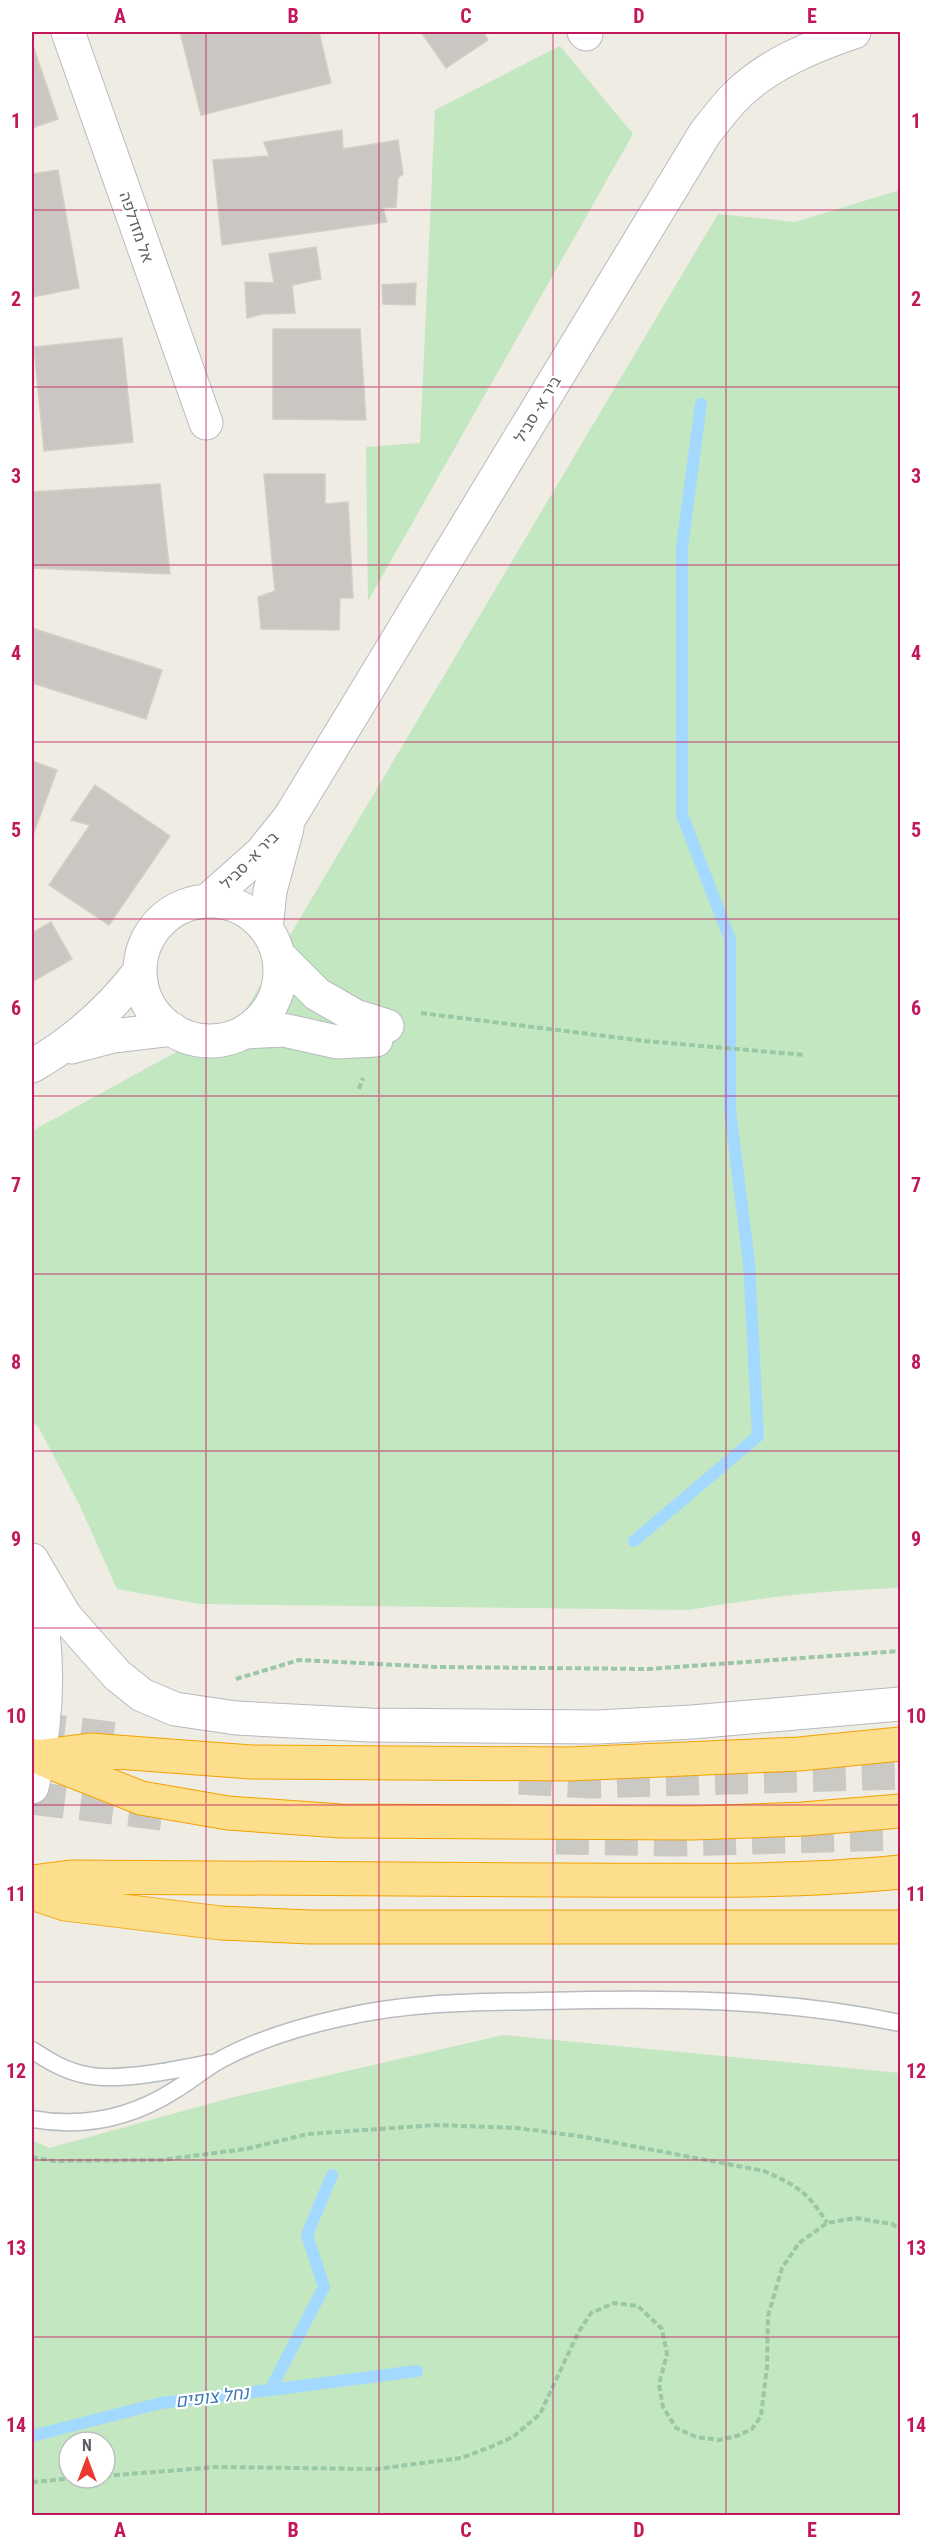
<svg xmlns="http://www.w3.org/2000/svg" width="932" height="2547" viewBox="0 0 932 2547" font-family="'Roboto Condensed',Heebo,sans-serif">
<rect width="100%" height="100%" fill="#efece4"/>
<path fill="#c2e7c1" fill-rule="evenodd" d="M560,46L633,134L368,601L366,447L420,443L435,110Z
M900,190V1588C828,1590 761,1597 689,1610L199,1604L117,1589L80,1506L39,1428L32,1420V1131L242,1016L718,214L795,222Z
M503,2035L900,2073V2515H32V2140L49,2148L234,2097ZM69,2442H105V2478H69Z"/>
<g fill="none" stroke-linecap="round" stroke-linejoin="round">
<path stroke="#a4d9ff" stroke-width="12" d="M634,1541L758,1436L749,1263L730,1111V939L682,815V547L701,404
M270,2390L417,2371
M32,2436L161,2403L270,2390L324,2287L307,2235L332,2175"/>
</g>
<path fill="#cac7c2" stroke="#d4cec3" stroke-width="1.5" d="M180,32H319L331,83L201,115Z
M421,32H483L488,40L446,68Z
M32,43L58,119L32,128Z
M342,130L343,149L398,140L403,174L398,178L396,207L383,208L387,222L222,245L213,160L269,156L264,142Z
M58,170L79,288L32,297V174Z
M316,247L321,279L292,285L295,313L262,314L247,318L245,282L274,283L269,254Z
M416,283L415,305L383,304L382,285Z
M273,329H360L366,420L273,419Z
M122,338L133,442L44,451L34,347Z
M264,474H325V504L348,502L353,598H340L339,630L261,629L258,597L275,591Z
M160,484L170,574L32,568V492Z
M32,628L162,670L146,719L32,683Z
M32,761L57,770L32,838Z
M95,785L170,836L109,925L49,885L90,825L71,820Z
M51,922L72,959L32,982V933Z"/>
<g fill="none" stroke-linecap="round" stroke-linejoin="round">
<path stroke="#cac9c4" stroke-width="33" stroke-dasharray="33 16" stroke-linecap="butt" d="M32,1728L127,1740
M519,1778L592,1782L900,1773
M32,1798L170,1815
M556,1838L676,1840L900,1834"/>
<defs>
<path id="lane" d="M32,2050C49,2061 65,2071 86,2075C118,2082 176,2070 209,2063
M32,2119C82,2128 131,2118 175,2090C190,2081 204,2069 220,2060C257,2040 299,2027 340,2018C407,2002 475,2002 543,2001C664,1998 782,1998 900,2023"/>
<path id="street" d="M68,32L206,423
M584,32L586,34
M207,901L261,853L290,817L705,133C715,121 724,108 735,97C766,65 813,46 854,32
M140 971a70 70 0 1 1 140 0a70 70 0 1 1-140 0Z
M266,929L270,891L287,828
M279,956L317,994L355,1016L387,1026
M245,1032L283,1030L337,1042L376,1040
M71,1047L113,1036L172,1029
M32,1066C74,1042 110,1010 140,971"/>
<path id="secondary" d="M32,1560L65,1616L117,1675L142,1695L175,1709L236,1718L370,1725L598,1727L692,1722L900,1704
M32,1787C49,1718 51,1648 33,1579"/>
<path id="highway" d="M32,1755L141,1798L228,1813L341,1821L692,1823L803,1819L900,1811
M43,1756L90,1750L251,1762L569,1764L799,1754L900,1744
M32,1882L70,1877C235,1879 400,1880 565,1880C677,1880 789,1883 900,1872
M32,1893L65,1904L221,1923L310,1927H900"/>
</defs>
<use href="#lane" stroke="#b7babe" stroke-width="19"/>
<use href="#street" stroke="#b7babe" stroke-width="35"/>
<use href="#secondary" stroke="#b6b9be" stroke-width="35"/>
<use href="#highway" stroke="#f3a200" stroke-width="35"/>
<path stroke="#9ac7a6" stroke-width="4" stroke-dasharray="6 3" stroke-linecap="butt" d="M421,1013L645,1041L805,1055
M359,1089L363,1078
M236,1679L299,1660L438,1667L648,1669L900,1651
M32,2157L53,2161L161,2160L246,2149L308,2134L436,2125L517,2128L585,2137L764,2171C796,2185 809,2193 827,2223
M105,2476L216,2467L377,2469L461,2458L488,2448L513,2437L540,2414L578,2333L591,2313L614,2303L638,2306L662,2329L667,2354L659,2384L663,2407L676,2428L696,2437L719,2440L737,2436L752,2429L761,2416L767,2367L768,2316L782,2268L799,2243L827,2223L855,2218L892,2224L900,2229
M32,2482L77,2478"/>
<use href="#lane" stroke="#fff" stroke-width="16"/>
<use href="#street" stroke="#fff" stroke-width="33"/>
<use href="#secondary" stroke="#fff" stroke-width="33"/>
<use href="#highway" stroke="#fdde8d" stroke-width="33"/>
</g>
<path fill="none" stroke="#c2185b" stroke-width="1.5" stroke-opacity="0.55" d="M206,32V2516M379,32V2516M553,32V2516M726,32V2516M32,210H900M32,387H900M32,565H900M32,742H900M32,919H900M32,1096H900M32,1274H900M32,1451H900M32,1628H900M32,1805H900M32,1982H900M32,2160H900M32,2337H900"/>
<g text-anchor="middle" stroke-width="4.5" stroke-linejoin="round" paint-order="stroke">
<g font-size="16" fill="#5c6065" stroke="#fff">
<text transform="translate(137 227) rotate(71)" y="6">אל מזדלפה</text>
<text transform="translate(537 409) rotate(-59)" y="6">ביר א- סביל</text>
<text transform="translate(249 860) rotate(-45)" y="6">ביר א- סביל</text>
</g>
<g font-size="18" font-style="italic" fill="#407ab2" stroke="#fff">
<text transform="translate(212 2397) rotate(-7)" y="6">נחל צופים</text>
</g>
</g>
<rect width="932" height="2547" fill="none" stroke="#ffffff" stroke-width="66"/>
<g transform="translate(87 2460)"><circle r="28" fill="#ffffff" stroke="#bebfc1" stroke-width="1.5"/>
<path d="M0-4.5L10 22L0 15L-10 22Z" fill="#ea3a2f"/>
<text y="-9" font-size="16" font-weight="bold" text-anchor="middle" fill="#5c6065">N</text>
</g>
<rect x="33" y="33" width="866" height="2481" fill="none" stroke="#c2185b" stroke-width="2"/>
<g font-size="20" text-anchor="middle" font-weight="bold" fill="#c2185b">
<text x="120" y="23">A</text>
<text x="293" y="23">B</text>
<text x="466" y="23">C</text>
<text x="639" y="23">D</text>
<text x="812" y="23">E</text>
<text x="16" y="128">1</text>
<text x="916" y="128">1</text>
<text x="16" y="306">2</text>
<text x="916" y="306">2</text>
<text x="16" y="483">3</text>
<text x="916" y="483">3</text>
<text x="16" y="660">4</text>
<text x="916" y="660">4</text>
<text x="16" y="837">5</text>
<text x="916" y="837">5</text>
<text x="16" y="1015">6</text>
<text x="916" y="1015">6</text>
<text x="16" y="1192">7</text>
<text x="916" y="1192">7</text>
<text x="16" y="1369">8</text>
<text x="916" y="1369">8</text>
<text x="16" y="1546">9</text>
<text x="916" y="1546">9</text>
<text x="16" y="1723">10</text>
<text x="916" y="1723">10</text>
<text x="16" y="1901">11</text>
<text x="916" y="1901">11</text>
<text x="16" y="2078">12</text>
<text x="916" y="2078">12</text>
<text x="16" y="2255">13</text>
<text x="916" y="2255">13</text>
<text x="16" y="2432">14</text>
<text x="916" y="2432">14</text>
<text x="120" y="2537">A</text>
<text x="293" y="2537">B</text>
<text x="466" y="2537">C</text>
<text x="639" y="2537">D</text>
<text x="812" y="2537">E</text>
</g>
</svg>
